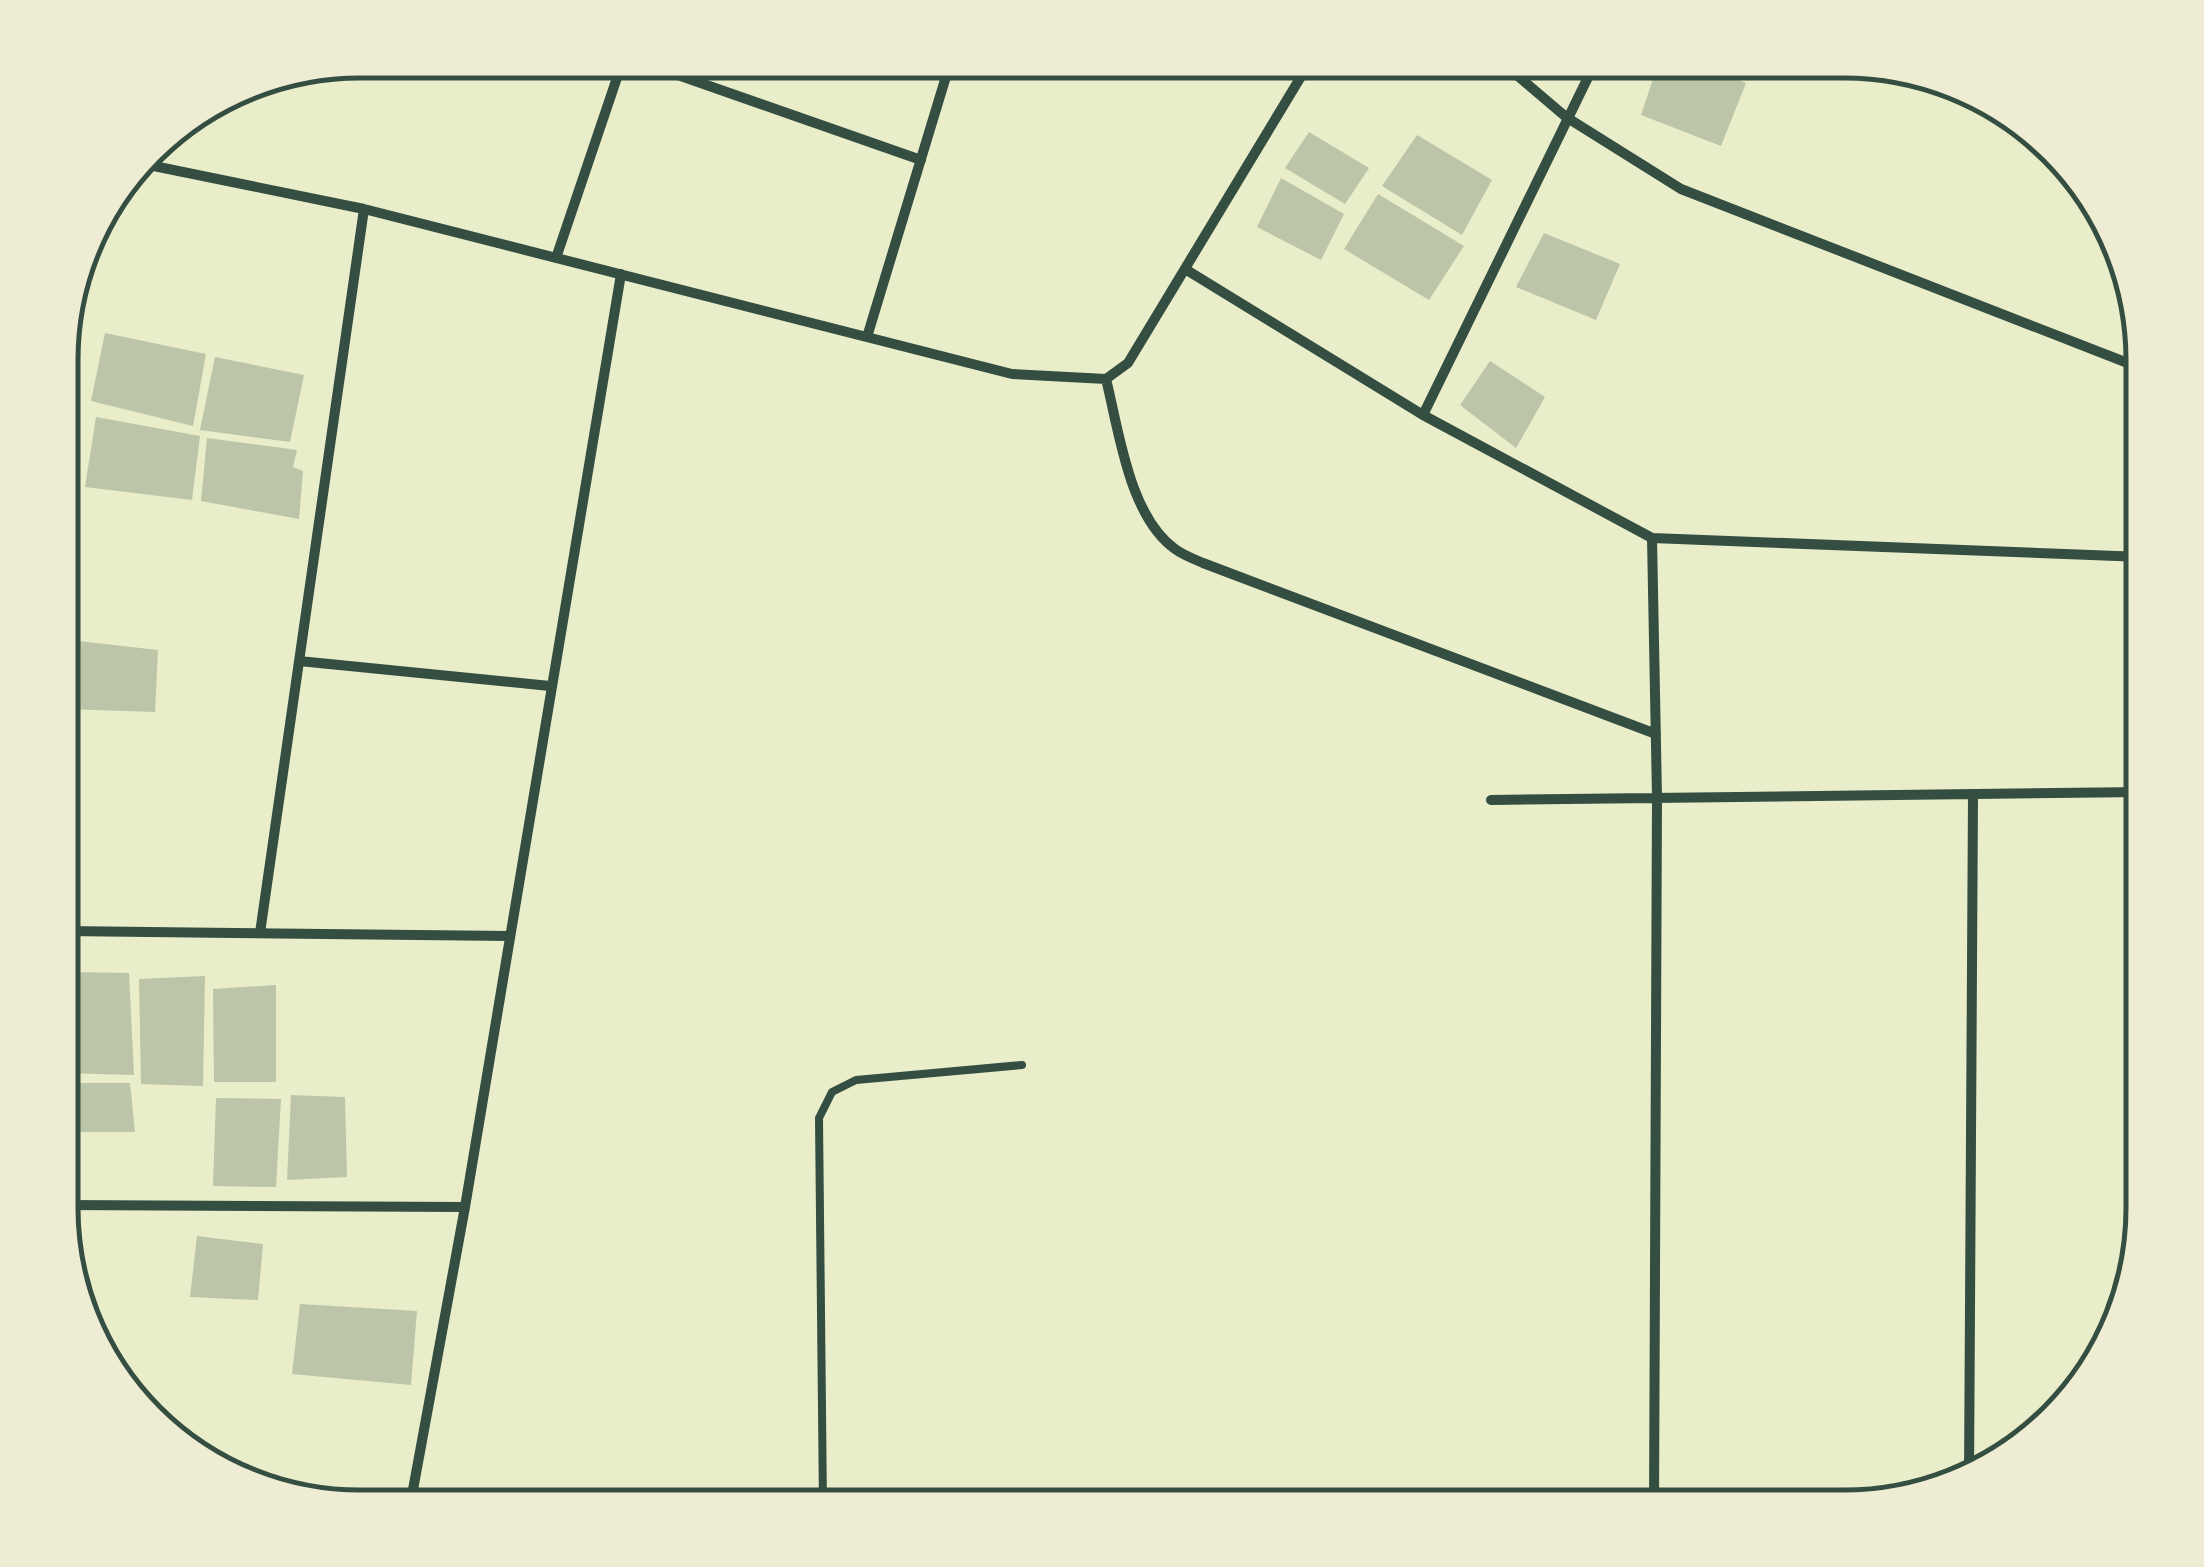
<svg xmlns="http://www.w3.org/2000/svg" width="2204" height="1567" viewBox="0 0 2204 1567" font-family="Barlow,sans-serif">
<rect width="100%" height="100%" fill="#e9edc9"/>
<path fill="#bcc5a7" d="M1659,61H1693L1746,83L1721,146L1641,115Z
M1309,132L1369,168L1345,204L1285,168Z
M1417,135L1492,180L1462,235L1382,186Z
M1281,178L1344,214L1321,260L1257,227Z
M1378,194L1464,246L1429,300L1344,249Z
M1544,233L1620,264L1596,320L1516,287Z
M105,333L206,354L193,426L91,401Z
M215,357L304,375L290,442L200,430Z
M1490,361L1545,397L1516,448L1460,405Z
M96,417L200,436L192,500L85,487Z
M207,438L297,450L293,467L303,471L299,519L201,501Z
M69,640L158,650L155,712L63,709Z
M64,972L129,973L134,1075L63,1073Z
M205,976L203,1086L141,1084L139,979Z
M276,985V1082H214L213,989Z
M63,1083H130L135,1132H63Z
M291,1095L345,1097L347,1177L287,1180Z
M216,1098L281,1099L276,1187L213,1186Z
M197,1236L263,1244L258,1300L190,1297Z
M300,1304L417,1311L411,1385L292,1374Z"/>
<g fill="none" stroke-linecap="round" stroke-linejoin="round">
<path stroke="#344e41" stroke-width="8" d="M823,1507L819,1118L832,1092L856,1080L1022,1065"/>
<path stroke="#344e41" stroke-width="10" d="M635,60L921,160
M1499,60L1566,117L1681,189L2143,369
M139,163L364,209L1012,374L1106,379L1128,363L1311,60
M556,258L623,60
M1185,269L1423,415L1652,538
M867,337L951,60
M63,343L68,304
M1106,379C1119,431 1129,516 1175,549C1183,555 1194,559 1203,563L1656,734
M1423,415L1596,61
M299,661L550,686
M1491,800L2143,792
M63,931L510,936
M260,933L364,209
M63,1205L465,1207
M1969,1478L1973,794
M410,1506L465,1207L621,274
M1654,1507L1657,797L1652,538L2143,557"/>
</g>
<path d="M0 0H2204V1567H0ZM360 78H1844A282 282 0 0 1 2126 360V1208A282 282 0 0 1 1844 1490H360A282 282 0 0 1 78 1208V360A282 282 0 0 1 360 78Z" fill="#eeecd3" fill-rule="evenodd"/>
<path fill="none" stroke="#344e41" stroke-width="5" d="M360 78H1844A282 282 0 0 1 2126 360V1208A282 282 0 0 1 1844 1490H360A282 282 0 0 1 78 1208V360A282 282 0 0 1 360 78Z"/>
</svg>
